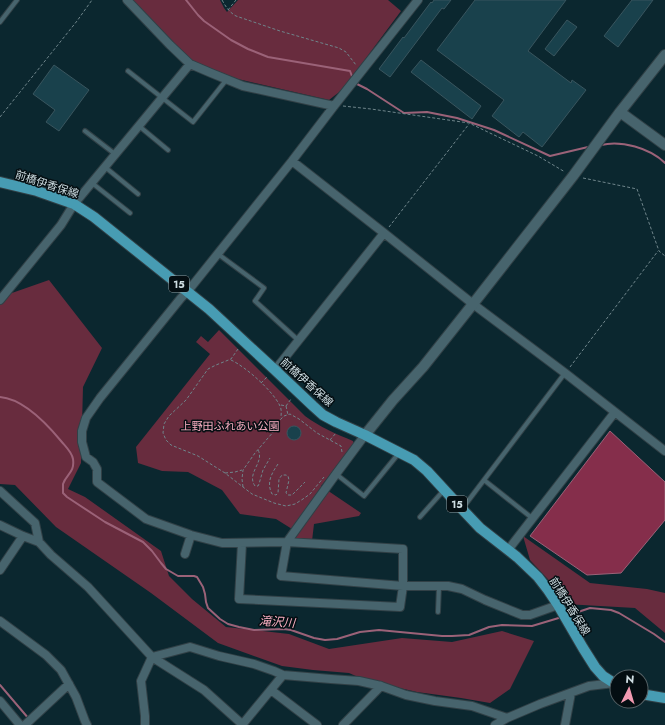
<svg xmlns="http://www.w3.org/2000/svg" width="665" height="725" viewBox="0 0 665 725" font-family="Jost,'Noto Sans JP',sans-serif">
<rect width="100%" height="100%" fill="#0b272f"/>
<path fill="#682c3e" d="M131,0H220L224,8L227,12L238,0H388L401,11L343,89L329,100L225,76L192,61L172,44Z
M49,280L102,348L83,387L81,463L68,489L85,497L161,551L169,576L192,599L226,627L289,634L329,649L402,638L452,642L502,631L534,641L510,689L490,703L461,698L417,692L365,680L349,673L313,670L282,666L218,643L151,593L56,527L15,485L0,484V293L9,294Z
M219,330L305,416C320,427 336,434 353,441L354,444L321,486L361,513L359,516L314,524L312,541L292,539V529L276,519L240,514L222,490L188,472L162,471L138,463L136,447L210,354L196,342L201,336L208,342Z
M523,536L590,583L647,589L665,593V633L635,608L565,604L558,590L530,560Z"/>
<path fill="#852e4b" stroke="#9b6278" d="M610,431L665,482V520L621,573L587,575L530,536Z"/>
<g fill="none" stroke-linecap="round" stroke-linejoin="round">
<path stroke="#9b6278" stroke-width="2" d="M186,0L198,15L204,21L231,40L248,49L268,57L350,71L353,79
M355,83L367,89L404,113L427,112L457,118L494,130L550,156L588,147
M601,145C621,140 650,148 665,163
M0,397C24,399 47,424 61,441C65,446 72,452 73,459C75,473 66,474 63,484C63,486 63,490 63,493L67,497L105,522L143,542L152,551L161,563L166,569L178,576H194L197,577L203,587L205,594L206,602L208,608L220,619L228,624L239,627L254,630L284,629L291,630L314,638L325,640L337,639L360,632L379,630L442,636H452L469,635L489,627L502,625L532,626L562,617
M569,615L590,608L611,610L619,613L654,634L665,642
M0,685L29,719"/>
</g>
<path fill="#19414c" stroke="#39555e" d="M434,0H451L444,9L442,8L390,77L379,69L403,37L404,38L431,2L432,3Z
M475,0H566L528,51L571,83L572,80L586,90L542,147L523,132L519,137L492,116L504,100L437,50Z
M632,0H653L618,47L604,36Z
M567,20L577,27L554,56L545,49Z
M421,60L481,106L472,119L411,72Z
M54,65L89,90L59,131L46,122L55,110L33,94Z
M287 433a7 7 0 1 1 14 0a7 7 0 1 1-14 0Z"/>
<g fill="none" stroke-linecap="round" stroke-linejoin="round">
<defs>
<path id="service" d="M0,22L17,0
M128,71L193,122L227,79
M139,126L168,150
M85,131L115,154
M105,167L138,194
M92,183L130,213
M218,254L264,288L255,301L298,340
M336,474L364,496L399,453
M484,480L532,518
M462,509L565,373
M420,517L444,490
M438,612L439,586"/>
<path id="minor" d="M127,0L170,45L190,64L211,73L243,86L334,106
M292,161L384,233L473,304L565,373L665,451
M0,300L61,225L74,204L80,197L190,64
M275,370L384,233
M365,435L336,474L287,542L281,576L403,586H448L462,589L485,600L522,615H530L558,605
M0,491L35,523L39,542
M0,525L23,536L39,542L51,555L88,587L152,657L204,690L243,725
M242,543L239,599L400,607L403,586V549L287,542L222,543L191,535L146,519L97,482V469L93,462L86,457L82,442V431L86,418L100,398L181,298L188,291L292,161L334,106L418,0
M508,550L615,412
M185,554L191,535
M0,570L23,536
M0,621L46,655L61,670L76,697L85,721L87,725
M152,657L190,647L219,656L254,664L274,671L283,675L331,679L359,681L381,686L406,695L435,701L472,706L507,718
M271,690L317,725
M0,701L20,725
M25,725L69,684
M145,725V716L141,681L152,657
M242,725L283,675
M343,725L381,686
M495,725L507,718L540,704L589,686L614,683
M565,725L571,693"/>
<path id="tertiary" d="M620,112L665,145
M365,435L393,400L423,367L473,304L573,176L620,112L665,55"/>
<path id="primary" d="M0,182L37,191L74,204L94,217L209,309L275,370L313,406L323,415L336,422L365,435L414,460L427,471L462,509L480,528L517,557L538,577L548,590L558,605L583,648L595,667L603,676L617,685
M641,694L665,698"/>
</defs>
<use href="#service" stroke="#314046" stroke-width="6"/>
<use href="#minor" stroke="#314046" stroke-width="10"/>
<use href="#tertiary" stroke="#314046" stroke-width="12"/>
<use href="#primary" stroke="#314046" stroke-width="12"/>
<path stroke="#6f858b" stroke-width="1" stroke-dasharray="3 2" stroke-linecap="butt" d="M222,0C226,7 229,12 236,16L280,31L339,48L346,52L356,65
M228,10L236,0
M343,106L371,109L469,123L538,156L565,172
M0,117L77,21L92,0
M583,178L637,189L659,251L665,256
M389,227L469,124
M238,349L231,359L216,365L208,369L191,393L186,400L169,416L164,424L163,433L166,440L171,445L198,456L225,473L252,494L274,503L286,506L295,504L303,499L310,494L324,477
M231,360C246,367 273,391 280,406C282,410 281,414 281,418
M570,367L658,251
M261,383L268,376
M281,405L286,406L291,399
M286,406L288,415
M330,440L336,433
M258,450C265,462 246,473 255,486H258L259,484L263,470L270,458
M278,464C272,473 266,482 272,494L276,495L278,493L279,479L282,475H286L288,476L289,480L286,493L288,495H292L305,482
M225,473L235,472L242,470
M243,487L242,479L243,470L255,453L275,430L280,420L284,416L290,414L299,419L317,433L341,446L342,452"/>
<use href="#service" stroke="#47646d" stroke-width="4"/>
<use href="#minor" stroke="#47646d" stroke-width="8"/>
<use href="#tertiary" stroke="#47646d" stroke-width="10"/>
<use href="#primary" stroke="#479cb3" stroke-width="10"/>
</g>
<g text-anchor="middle" stroke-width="3" stroke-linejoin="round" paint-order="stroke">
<g fill="#040e12" stroke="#919fa4" stroke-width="1">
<rect x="169" y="276" width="20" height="16" rx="3"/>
<rect x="447" y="496" width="20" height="16" rx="3"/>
</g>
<g font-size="10" font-weight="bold" fill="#cedde2">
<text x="179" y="288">15</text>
<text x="457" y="508">15</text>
</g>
<g font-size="11" fill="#cedde2" stroke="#040e12">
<text transform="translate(47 184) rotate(18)" y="4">前橋伊香保線</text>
<text transform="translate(307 382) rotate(42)" y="4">前橋伊香保線</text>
<text transform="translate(570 606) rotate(58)" y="4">前橋伊香保線</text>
</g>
<g font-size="11" fill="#fbb0c3" stroke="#040e12">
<text x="230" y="430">上野田ふれあい公園</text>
</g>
<g font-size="12" font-style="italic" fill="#faafc2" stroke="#040e12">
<text transform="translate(277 622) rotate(4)" y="4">滝沢川</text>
</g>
</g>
<g transform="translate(629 689) rotate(5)"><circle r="19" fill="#040e12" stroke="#556165"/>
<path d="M0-3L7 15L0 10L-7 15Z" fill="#f19ab1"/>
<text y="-6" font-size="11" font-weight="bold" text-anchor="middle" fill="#cedde2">N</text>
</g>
</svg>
